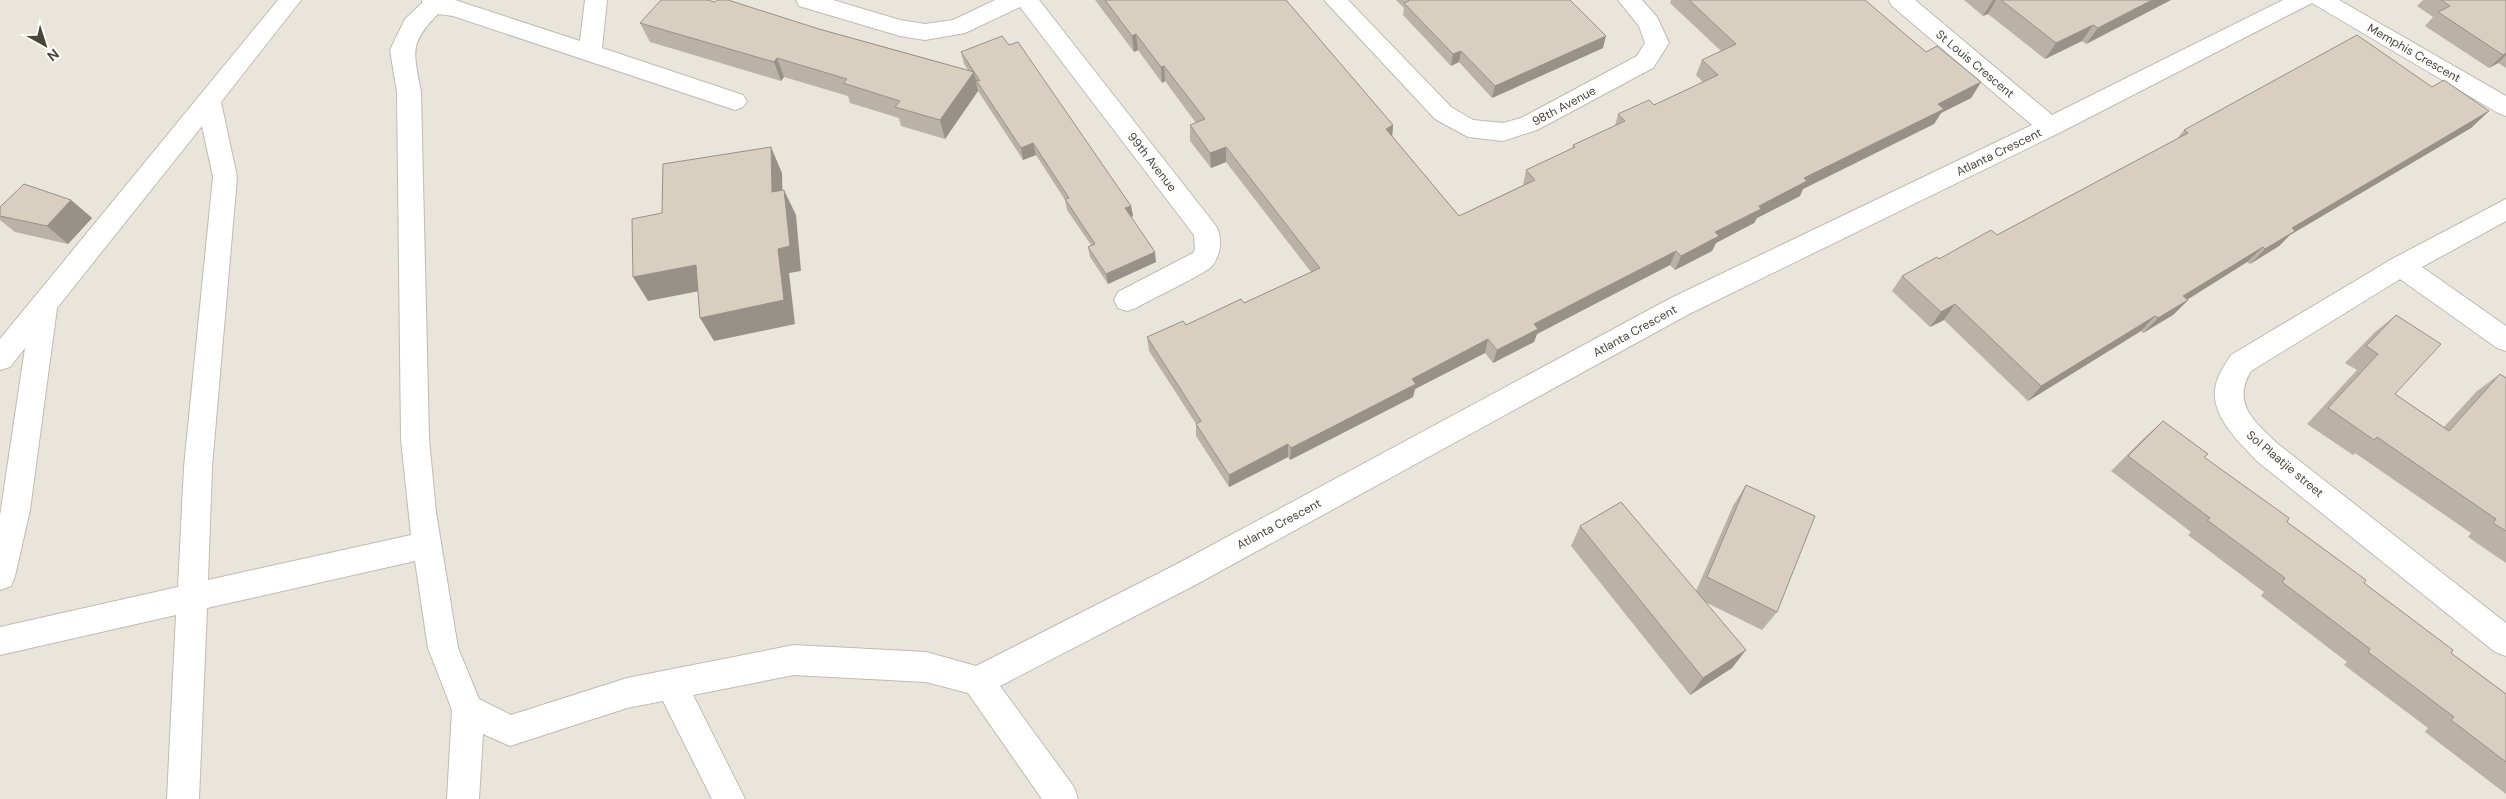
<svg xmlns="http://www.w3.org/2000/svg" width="2506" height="799" viewBox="0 0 2506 799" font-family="'DM Sans',sans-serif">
<rect width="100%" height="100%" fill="#f6f3ec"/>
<path fill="#eae5da" d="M0,0H2506V799H0Z"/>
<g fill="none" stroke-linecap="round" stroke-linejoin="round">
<defs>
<path id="minor" d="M278,0H301L221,102L237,177L212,467L208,580L411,535L401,439L397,92L390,50L405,19L422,3V0H455L580,41L585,0H607L602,48L743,95L747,101L743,107L735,110L453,16L438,14C408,44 414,53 421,92L429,439L436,512L458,648L479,699L511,715L627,678L794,645L926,652L976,666L1177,564L1671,298L2032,125L1892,6L1889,0H1915L2052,115L2283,0H2339L2506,96V116L2498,113L2312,3L2059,133L1689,314L1197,584L1000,686L1074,787L1078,799H1042L968,693L926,682L794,675L693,695L745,799H712L663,701L627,708L510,746L483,734L479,799H447L452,710L428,648L415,561L207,608L199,799H167L176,615L0,655V627L178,587L184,467L213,177L202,126L57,308L30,510L15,576L11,586L0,590V516L25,348L10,367L0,370V339Z
M796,0H833L900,20L925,24L953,20L995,0H1039L1216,226C1223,239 1221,254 1212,266C1205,274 1149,300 1136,308L1127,311L1118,308L1114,300L1118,292L1193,253L1195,249L1194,235L1020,7L965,33L925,40L900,36L799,6Z
M1324,0H1348L1451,107L1473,120L1503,123L1521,118L1637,56L1645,43L1639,26L1618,0H1642L1657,17L1669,43L1653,68L1537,130L1503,141L1468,137L1435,119Z
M2506,199V221L2422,267L2506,326V351L2497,348L2400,279L2251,371C2231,404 2255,422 2278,444L2506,623V656L2495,652L2258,462C2241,444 2212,418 2215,390C2216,377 2225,365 2231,355L2392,259Z"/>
</defs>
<use href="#minor" stroke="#c2bbae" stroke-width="2"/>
<use href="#minor" fill="#fff" fill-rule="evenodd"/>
</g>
<path fill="#bab2a6" d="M1095,0H1286L1393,125L1392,136L1459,216L1523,185L1526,170L1572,149L1573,145L1615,126L1618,114L1654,105L1703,82L1696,75L1702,60L1721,51L1670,3L1671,0H1865L1926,52L1981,82L1971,98L1941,113L1934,124L1803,189L1800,196L1757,218L1754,223L1716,243L1712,251L1675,270L1670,265L1581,311L1537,334L1534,342L1493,363L1485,353L1415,389L1413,397L1290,460L1288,457L1229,487L1196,436V424L1149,351L1147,337L1186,325L1244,303L1311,272L1226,162L1211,168L1190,141V125L1196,123L1165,81L1162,83L1138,50L1134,52Z
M1396,0H1570L1603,48L1492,98L1459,62L1451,66L1403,15L1404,8Z
M1964,0H2171L2086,44L2082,41L2045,59L1988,14L1983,16Z
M2423,0H2506V68L2498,63L2489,68L2425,26L2433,17L2417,6Z
M640,23L819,29L968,70L964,64L961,52L1009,45L1131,206L1133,216L1131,217L1156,262L1108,284L1090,257L1088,247L1091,245L1067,210L1065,200L1036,155L1023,160L978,91L945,139L901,126L899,118L850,103L848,96L784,77L781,81L650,42Z
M2432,87L2489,111L2471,128L2290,235L2279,246L2250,264L2247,262L2187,300H2188L2173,315L2143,333L2141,331L2028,401L1944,320L1930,327L1892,291L1902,276L1939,259L1997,235L2177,139L2184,130Z
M71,200L92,218L68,244L15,232L0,220V207Z
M2396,315L2395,394L2444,427L2477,391L2500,374L2506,378V563L2468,537L2471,533L2355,453L2353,455L2307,424L2357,370L2345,363L2375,332Z
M2163,421L2204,457L2451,653L2506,694V794L2425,732L2428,728L2344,665L2347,662L2261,596L2264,592L2188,535L2191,532L2111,471L2145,437Z
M1746,485L1777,612L1762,630L1705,602L1732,668L1690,695L1571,546L1580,526L1696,591L1733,506Z"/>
<path fill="#979187" d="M1993,0H1996L1988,14L1983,16Z
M2152,0H2171L2086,44L2098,28Z
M2093,25L2082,41L2045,59L2056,43Z
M1136,34L1138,50L1134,52L1132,36Z
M1606,36L1603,48L1492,98L1495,86Z
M1461,51L1459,62L1451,66L1453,54Z
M2506,53V55L2498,63L2489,68L2503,55Z
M777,58L784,77L781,81L774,62Z
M1164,66L1165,81L1162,83L1161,67Z
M974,72L978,91L945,139L940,120Z
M1981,82L1971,98L1941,113L1934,124L1803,189L1800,196L1757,218L1754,223L1716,243L1712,251L1675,270L1681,256L1715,232L1759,206L1804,178L1938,104Z
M2489,111L2471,128L2290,235L2279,246L2250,264L2265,249L2292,228Z
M1393,125L1392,140L1386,129Z
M1033,143L1036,155L1023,160L1021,148Z
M771,147L782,173L783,217L772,192Z
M1226,147V162L1211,168L1210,153Z
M784,190L796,215L801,271L789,273L795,324L714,341L700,318L778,249Z
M71,200L92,218L68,244L47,226Z
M1131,206L1133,216L1127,219L1125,208Z
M2263,247L2247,262L2169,311L2183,296Z
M1676,251L1670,265L1537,334L1534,342L1493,363L1497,350L1534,324Z
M1155,252L1156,262L1108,284L1106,274Z
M696,265L710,289L648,301L633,277Z
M2188,300L2173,315L2143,333L2158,318Z
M1955,304L1944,320L1930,327L1941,312Z
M2155,316L2141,331L2028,401L2041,386Z
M1488,339L1485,353L1415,389L1413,397L1290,460L1291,448L1412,379Z
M1288,444V457L1229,487V475Z
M1746,650L1732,668L1690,695L1703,678Z"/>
<path fill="#d8cfc1" stroke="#979187" d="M661,0H707L715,2L717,0H728L819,29L974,72L940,120L895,107L900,101L843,83L847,79L777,58L774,62L640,23Z
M1105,0H1286L1393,125L1386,129L1459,216L1535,180L1526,170L1575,147L1573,145L1625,121L1618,114L1649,100L1654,105L1718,75L1702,60L1736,44L1689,0H1865L1926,52L1937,46L1981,82L1938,104L1944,109L1804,178L1807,181L1759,206L1761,209L1715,232L1719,236L1681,256L1676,251L1586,297L1534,324L1538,329L1497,350L1488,339L1412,379L1416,384L1291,448L1288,444L1229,475L1196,424L1201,421L1147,337L1183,321L1186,325L1241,299L1244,303L1320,268L1226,147L1210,153L1190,125L1205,119L1164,66L1161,67L1136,34L1132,36Z
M1409,0H1570L1606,36L1495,86L1461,51L1453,54L1404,3L1409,1Z
M2001,0H2152L2098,28L2093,25L2056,43Z
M2441,0H2506V53L2503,55L2438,12L2450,6Z
M2357,35L2432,87L2444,80L2489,111L2292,228L2295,231L2265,249L2263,247L2183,296L2188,300L2158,318L2155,316L2041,386L1955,304L1941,312L1902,276L1937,257L1939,259L1991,230L1997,235L2188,133L2184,130Z
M1002,36L1009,45L1018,42L1131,206L1125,208L1155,252L1106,274L1088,247L1095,244L1065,199L1069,198L1033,143L1021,148L976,80L980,81L961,52Z
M771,147L772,192L784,190L790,246L778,249L784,300L700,318L696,265L633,277L632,219L662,213L663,164Z
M24,184L71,200L47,226L0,216V207Z
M2396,315L2441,344L2395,394L2449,431L2500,374L2506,378V531L2493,523L2496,519L2377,437L2374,440L2328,408L2378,354L2366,346Z
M2163,421L2208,454L2204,457L2289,518L2287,522L2366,580L2364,583L2453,650L2451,653L2506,694V762L2451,720L2454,717L2368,652L2370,649L2282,582L2285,578L2207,520L2210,518L2128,456Z
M1746,485L1815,516L1777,612L1707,577Z
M1621,502L1746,650L1703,678L1580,526Z"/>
<g text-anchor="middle" stroke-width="4" stroke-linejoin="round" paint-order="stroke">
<g font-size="12" fill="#4b4439" stroke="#fff">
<text transform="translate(2414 53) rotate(30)" y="4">Memphis Crescent</text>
<text transform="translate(1975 64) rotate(40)" y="4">St Louis Crescent</text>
<text transform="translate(1564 106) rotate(-28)" y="4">98th Avenue</text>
<text transform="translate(1999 152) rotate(-26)" y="4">Atlanta Crescent</text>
<text transform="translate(1152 162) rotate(52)" y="4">99th Avenue</text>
<text transform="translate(1635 331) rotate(-29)" y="4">Atlanta Crescent</text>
<text transform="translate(2285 464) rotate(40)" y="4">Sol Plaatjie street</text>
<text transform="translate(1279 524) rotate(-28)" y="4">Atlanta Crescent</text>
</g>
</g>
<g transform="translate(45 45) rotate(141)" stroke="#ffffff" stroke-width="4" paint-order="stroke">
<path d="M0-4L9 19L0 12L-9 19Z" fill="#4b4439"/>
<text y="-8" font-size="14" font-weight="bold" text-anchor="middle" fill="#4b4439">N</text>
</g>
</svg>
